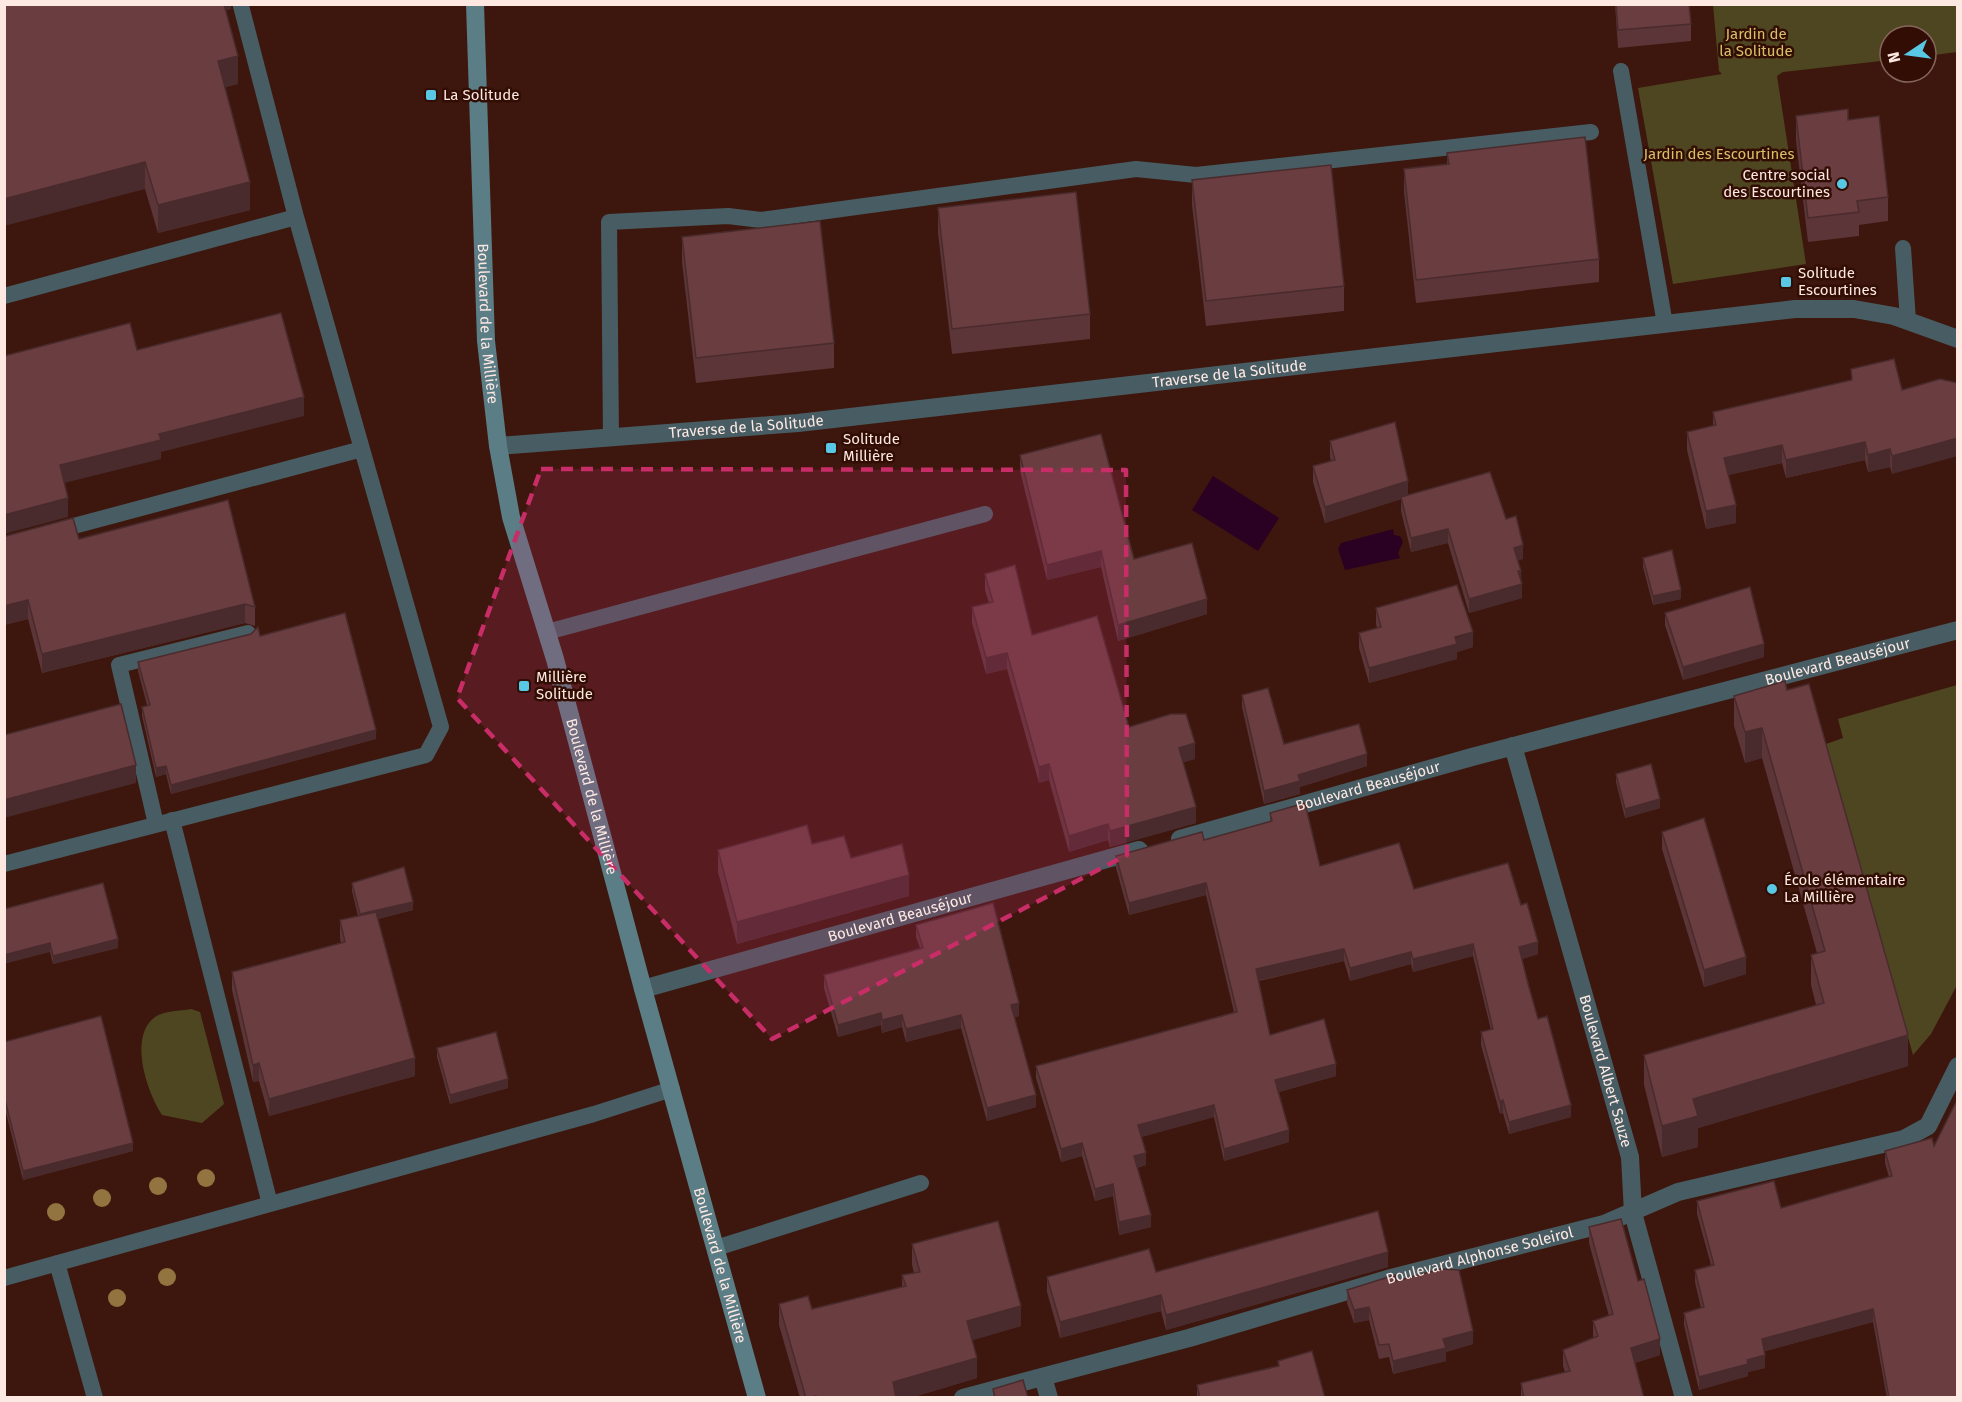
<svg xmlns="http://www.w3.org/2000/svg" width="1962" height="1402" viewBox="0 0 1962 1402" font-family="'Fira Sans',sans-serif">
<rect width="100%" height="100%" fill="#3d170d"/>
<path fill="#4e4620" d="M1713,5H1957V52L1926,56V36H1890V60L1783,72L1777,76L1806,264L1673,284L1638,88L1722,74L1719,71Z
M1957,685V985L1931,1034L1913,1055L1826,744L1843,738L1838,719Z
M191,1009L200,1012L224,1104L202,1123L162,1115C147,1092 128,1037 155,1017C163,1011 180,1011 191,1009Z"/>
<path fill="#2a0122" d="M1213,476L1279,518L1258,551L1192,510Z
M1393,529L1394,535L1400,536L1403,542L1398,553L1400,558L1345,570L1338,549L1341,543Z"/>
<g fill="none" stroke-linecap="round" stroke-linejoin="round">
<path stroke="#475d63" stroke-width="16" d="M1621,71L1665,324
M1903,248L1908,321
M4,296L296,217
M611,438L609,222L728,216L761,220L1136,169L1196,175L1591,132
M55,531L362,449
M547,632L985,514
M172,820L270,1204
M156,824L119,665L248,633
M4,864L426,755L441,727L296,217L241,6
M716,1248L921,1183
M57,1263L95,1398
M4,1278L594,1114L672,1089"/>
<g stroke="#475d63" stroke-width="18">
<path id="s1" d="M498,446L798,423L1795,309H1854L1894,316L1958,339"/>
<path id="s2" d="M1513,746L1630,1157L1633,1213L1684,1398"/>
<path id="s3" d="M1180,839L1472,757L1958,630"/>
<path id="s4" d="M643,989L1139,850"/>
<path d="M1043,1377L1049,1398"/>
<path id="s5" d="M963,1398L1189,1338L1391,1278L1604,1224L1678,1192L1904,1139L1928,1126L1958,1066"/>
</g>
<path stroke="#5a7d86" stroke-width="18" id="s6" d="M475,4L486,341L498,446L511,517L555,659L643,989L757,1398"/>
</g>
<g fill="#91743f">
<circle cx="206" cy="1178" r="9"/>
<circle cx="158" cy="1186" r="9"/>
<circle cx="102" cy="1198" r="9"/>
<circle cx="56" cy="1212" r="9"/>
<circle cx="167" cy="1277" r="9"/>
<circle cx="117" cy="1298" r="9"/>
</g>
<path fill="#5b3537" d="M4,4H231V9L226,10L238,84L225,87L250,210L158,233L145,189Z
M1615,4H1689L1691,24V41L1618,48Z
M1796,116L1848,120L1888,197V221L1859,225V236L1808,242L1796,140Z
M1447,153L1599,259V282L1416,303L1404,192V169L1447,164Z
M1192,180L1344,286V311L1206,326L1192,205Z
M938,208L1090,314V339L952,354L938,233Z
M682,237L834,343V368L696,383L682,262Z
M1894,359L1892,474L1890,467L1868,472L1865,460L1786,478L1782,463L1728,475L1736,523L1706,529L1687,450V432L1713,426V412L1851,380V369Z
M1330,441L1408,495L1506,519L1523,559L1518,560L1521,580L1522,598L1469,613L1448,543L1411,552L1401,511V499L1325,523L1313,482V466L1331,461L1330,457Z
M1020,455L1134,559L1207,614L1118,641L1101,567L1047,580L1020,471Z
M79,539L255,607V626L245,623L42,673L28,619L4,625Z
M1643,558L1681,599L1653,605L1643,567Z
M985,574L1032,635L1129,727L1195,759L1183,762L1196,823L1110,847L1108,840L1069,852L1049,780L1039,783L1007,669L986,674L972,623V607L989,603L985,590Z
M1376,608L1473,647L1457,652V659L1369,683L1359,648V633L1377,628L1376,624Z
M1665,613L1764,657L1683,680L1665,625Z
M260,636L376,739L171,794L166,774L156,777L142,716V707L147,705L138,671V662Z
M1787,690L1908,1066L1698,1128V1147L1662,1157L1644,1085V1055L1816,1005L1811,985V955L1817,953L1762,758L1745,763L1734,726V696Z
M1242,695L1284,744L1367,766L1300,787V794L1264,804L1242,707Z
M1616,774L1660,808L1625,818L1616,782Z
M1270,813L1320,866L1414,889L1521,905L1538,954L1522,959L1538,1019L1571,1117L1509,1134L1503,1113L1500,1114L1481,1045V1032L1491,1030L1473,956L1413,972L1411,964L1350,981L1344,961L1259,981L1270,1035L1336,1076L1279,1092L1289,1142L1224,1161L1214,1117L1141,1137L1146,1165L1137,1168L1151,1227L1119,1235L1113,1196L1095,1201L1082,1156L1061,1162L1036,1078V1066L1234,1012L1206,895L1129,915L1116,868V856L1204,840L1270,821Z
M1662,832L1746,974L1704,987L1662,849Z
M812,844L851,858L909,896L737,944L718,872V850Z
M352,883L413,910L378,919L415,1076L269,1116L259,1081L253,1082L232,990V972L341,943L340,938V920L358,916L352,891Z
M4,909L118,948L53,964L50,952Z
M916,925L1019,1016L1014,1017L1036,1107L987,1121L961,1028L906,1042L902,1027L882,1033L881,1025L838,1037L824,988V975L920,948L916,937Z
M4,1042L133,1151L23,1180L4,1105Z
M437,1048L508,1088L450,1104L437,1057Z
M1885,1151L1958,1398H1887L1873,1322L1765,1351V1368L1748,1372V1376L1699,1390L1684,1325V1313L1701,1308L1695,1282V1270L1711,1265L1697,1214V1201L1781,1208L1889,1177L1885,1163Z
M1589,1227L1638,1281L1660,1355L1635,1363L1644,1398H1521V1383L1565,1372L1563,1366V1350L1593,1338V1321L1609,1316L1589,1243Z
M912,1244L1021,1326L972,1340L977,1378L910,1398H800L779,1325V1304L812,1309L902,1287V1275L914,1273L912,1265Z
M1388,1267L1166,1330L1161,1311L1060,1338L1047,1292V1277L1156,1272Z
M1396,1281L1473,1344L1446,1352V1361L1393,1374L1389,1357L1379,1359L1369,1320L1354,1323L1347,1303V1290Z
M1278,1361L1325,1398H1197V1385L1278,1366Z"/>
<path fill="#4a2b2d" d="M219,4H231V9L219,12Z
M238,56V84L218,89V61Z
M145,162V189L4,226V199Z
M250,182V210L158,233V205Z
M304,397V416L161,452V459L60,484V465L159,434Z
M1958,438V456L1892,474V456Z
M1865,442V460L1786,478V460Z
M1782,445V463L1724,476V458Z
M1890,449V467L1868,472V455Z
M1408,481V497L1325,523V507Z
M68,498V517L4,534V515Z
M1736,505V523L1706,529V511Z
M1448,529V543L1411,552V538Z
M1523,545V559L1514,561V548Z
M1101,551V567L1047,580V565Z
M1518,571H1521L1522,598L1469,613V599Z
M1681,590V599L1653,605V596Z
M1207,599V614L1118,641V625Z
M28,600V619L4,625V606Z
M245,604V623L42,673V654Z
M1473,632V647L1457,652V659L1369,683V668Z
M1764,644V657L1683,680V667Z
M1007,653V669L986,674V658Z
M1762,728V758L1745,763V732Z
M376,730V739L171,794V785Z
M1195,743V759L1179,764V748Z
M1367,754V766L1300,787V794L1264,804V791L1298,775Z
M1049,764V780L1039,783V767Z
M136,765V783L4,818V800Z
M166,766V774L156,777V768Z
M1660,799V808L1625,818V809Z
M1196,807V823L1110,847V831Z
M1108,824V840L1069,852V836Z
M909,875V896L737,944V922Z
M1206,883V895L1129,915V903Z
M413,902V910L360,923V914Z
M118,939V948L53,964V956Z
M1538,942V954L1519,960V947Z
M50,943V952L4,964V955Z
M1473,944V956L1413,972V959Z
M1344,949V961L1256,981V969Z
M1411,952V964L1350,981V968Z
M1746,957V974L1704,987V970Z
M1019,1003V1016L1011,1018V1005Z
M881,1013V1025L838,1037V1025Z
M902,1015V1027L882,1033V1020Z
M961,1015V1028L906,1042V1029Z
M1908,1035V1066L1698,1128V1147L1662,1157V1126L1693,1099Z
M415,1058V1076L269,1116V1099Z
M259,1063V1081L253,1082V1065Z
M1336,1064V1076L1275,1093V1080Z
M508,1079V1088L450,1104V1095Z
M1036,1095V1107L987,1121V1108Z
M1503,1100V1113L1500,1114V1102Z
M1214,1105V1117L1138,1138V1125Z
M1571,1105V1117L1509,1134V1122Z
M1289,1130V1142L1224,1161V1149Z
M133,1143V1151L23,1180V1171Z
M1082,1143V1156L1061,1162V1149Z
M1146,1153V1165L1134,1168V1156Z
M1113,1184V1196L1095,1201V1189Z
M1151,1215V1227L1119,1235V1222Z
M1388,1252V1267L1166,1330V1315Z
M1161,1295V1311L1060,1338V1322Z
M1021,1306V1326L967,1342V1321Z
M1369,1307V1320L1354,1323V1310Z
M1873,1309V1322L1762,1352V1339Z
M1473,1331V1344L1446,1352V1361L1393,1374V1361L1443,1339Z
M1660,1339V1355L1631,1364V1348Z
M1765,1355V1368L1748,1372V1376L1699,1390V1377L1747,1360Z
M977,1358V1378L910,1398H893V1382Z"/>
<path fill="#6a3e40" stroke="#4a2b2d" stroke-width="1.5" d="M4,4H224L238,56L218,61L250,182L158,205L145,162L4,199Z
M1616,4H1689L1691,24L1618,30Z
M1848,109V120L1879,116L1888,197L1857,201L1859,212L1808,218L1796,116Z
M1585,137L1599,259L1416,280L1404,169L1449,164L1447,153Z
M1331,165L1344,286L1206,301L1192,180Z
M1076,192L1090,314L952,329L938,208Z
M820,221L834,343L696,358L682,237Z
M281,313L304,397L159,434L161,440L60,465L68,498L4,515V356L130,323L137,350Z
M1894,359L1902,390L1940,379L1958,383V438L1892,456L1890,449L1868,455L1865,442L1786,460L1782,445L1724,458L1736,505L1706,511L1687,432L1716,425L1713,412L1852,380L1851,369Z
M1395,422L1408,481L1325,507L1313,466L1335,460L1330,441Z
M1101,434L1134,559L1192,543L1207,599L1118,625L1101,551L1047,565L1020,455Z
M1490,472L1506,519L1516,516L1523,545L1514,548L1521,571H1518L1522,584L1469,599L1448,529L1411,538L1401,497Z
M228,500L255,607L245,604L42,654L28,600L4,606V536H6L73,518L79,539Z
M1672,550L1681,590L1653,596L1643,558Z
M1015,565L1032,635L1097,616L1129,727L1171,714H1186L1195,743L1179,748L1196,807L1110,831L1108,824L1069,836L1049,764L1039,767L1007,653L986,658L972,607L993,602L985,574Z
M1457,585L1473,632L1455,637L1457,644L1369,668L1359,633L1381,627L1376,608Z
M1750,587L1764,644L1683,667L1665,613Z
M345,613L376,730L171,785L166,766L156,768L142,707L150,705L138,662L251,634L258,627L260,636Z
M1785,681L1787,690L1809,684L1908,1035L1693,1099L1698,1116L1662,1126L1644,1055L1824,1003L1811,955L1825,951L1762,728L1745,732L1734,696Z
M1268,688L1284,744L1359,724L1367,754L1298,775L1300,781L1264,791L1242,695Z
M121,704L136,765L4,800V735Z
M1651,764L1660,799L1625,809L1616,774Z
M1305,803L1320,866L1399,843L1414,889L1508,863L1521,905L1527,903L1538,942L1519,947L1527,980L1538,1019L1547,1016L1571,1105L1509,1122L1503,1100L1500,1102L1481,1032L1493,1029L1473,944L1413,959L1411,952L1350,968L1344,949L1256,969L1270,1035L1324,1019L1336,1064L1275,1080L1289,1130L1224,1149L1214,1105L1138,1125L1146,1153L1134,1156L1151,1215L1119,1222L1113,1184L1095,1189L1082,1143L1061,1149L1036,1066L1237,1012L1206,883L1129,903L1116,856L1202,832L1204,840L1272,821L1270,813Z
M1704,818L1746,957L1704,970L1662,832Z
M807,825L812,844L844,836L851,858L902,844L909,875L737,922L718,850Z
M404,867L413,902L360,914L352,883Z
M103,883L118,939L53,956L50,943L4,955V909Z
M993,903L1019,1003L1011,1005L1036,1095L987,1108L961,1015L906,1029L902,1015L882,1020L881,1013L838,1025L824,975L923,948L916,925Z
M376,912L415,1058L269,1099L259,1063L253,1065L232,972L345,942L340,920Z
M101,1016L133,1143L23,1171L4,1096V1042Z
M496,1032L508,1079L450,1095L437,1048Z
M1958,1098V1398H1889L1873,1309L1762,1339L1765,1355L1747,1360L1748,1364L1699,1377L1684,1313L1704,1307L1695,1270L1714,1265L1697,1201L1774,1181L1781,1208L1892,1176L1885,1151L1932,1138L1934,1146Z
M1378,1211L1388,1252L1166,1315L1161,1295L1060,1322L1047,1277L1149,1249L1156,1272Z
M1621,1219L1638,1281L1644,1279L1660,1339L1631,1348L1644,1398H1524L1521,1383L1570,1371L1563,1350L1598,1336L1593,1321L1613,1314L1589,1227Z
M998,1221L1021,1306L967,1321L977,1358L893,1382L896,1398H817L816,1396L806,1398L779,1304L808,1296L812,1309L906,1286L902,1275L920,1272L912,1244Z
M1441,1269L1459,1270L1473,1331L1443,1339L1446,1348L1393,1361L1389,1344L1379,1345L1369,1307L1354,1310L1347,1290L1395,1275L1396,1281Z
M1312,1351L1325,1398H1200L1197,1385L1279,1366L1278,1361Z
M1023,1380L1028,1398H995L993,1389Z"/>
<path fill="#c82d68" fill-opacity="0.2" stroke="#c82d68" stroke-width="4.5" stroke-dasharray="12 8" stroke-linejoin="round" d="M541,469L1126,470L1127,855L772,1039L457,698Z"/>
<g fill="#59c8e4" stroke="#320d04" stroke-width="2">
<rect x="425" y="89" width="12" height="12" rx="3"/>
<circle cx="1842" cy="184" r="6"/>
<rect x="1780" y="276" width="12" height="12" rx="3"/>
<rect x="825" y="442" width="12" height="12" rx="3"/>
<rect x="518" y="680" width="12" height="12" rx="3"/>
<circle cx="1772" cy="889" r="6"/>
</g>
<g text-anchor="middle" stroke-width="5" stroke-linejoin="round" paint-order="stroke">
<g font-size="15" fill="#d6c168" stroke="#320d04">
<text x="1756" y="39">Jardin de<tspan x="1756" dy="17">la Solitude</tspan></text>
<text x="1719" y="159">Jardin des Escourtines</text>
</g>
<g font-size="15" fill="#fde8e2" stroke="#320d04" text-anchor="start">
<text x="443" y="100">La Solitude</text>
<text x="1830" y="180" text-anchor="end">Centre social<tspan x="1830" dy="17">des Escourtines</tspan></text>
<text x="1798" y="278">Solitude<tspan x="1798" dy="17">Escourtines</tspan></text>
<text x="843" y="444">Solitude<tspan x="843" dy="17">Millière</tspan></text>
<text x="536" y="682">Millière<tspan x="536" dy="17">Solitude</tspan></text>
<text x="1784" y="885">École élémentaire<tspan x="1784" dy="17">La Millière</tspan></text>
</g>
<g font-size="15" fill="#fde8e2" stroke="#320d04">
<text dy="5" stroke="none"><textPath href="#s6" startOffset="320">Boulevard de la Millière</textPath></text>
<text dy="5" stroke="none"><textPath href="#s1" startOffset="735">Traverse de la Solitude</textPath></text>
<text dy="5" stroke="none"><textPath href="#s1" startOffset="249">Traverse de la Solitude</textPath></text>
<text dy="5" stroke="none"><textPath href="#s3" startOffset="681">Boulevard Beauséjour</textPath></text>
<text dy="5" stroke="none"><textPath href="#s3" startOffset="195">Boulevard Beauséjour</textPath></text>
<text dy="5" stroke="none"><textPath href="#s6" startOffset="806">Boulevard de la Millière</textPath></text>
<text dy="5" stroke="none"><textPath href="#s4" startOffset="267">Boulevard Beauséjour</textPath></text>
<text dy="5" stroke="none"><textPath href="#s2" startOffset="338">Boulevard Albert Sauze</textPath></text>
<text dy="5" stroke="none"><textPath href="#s5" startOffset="536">Boulevard Alphonse Soleirol</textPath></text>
<text dy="5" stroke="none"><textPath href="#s6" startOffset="1292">Boulevard de la Millière</textPath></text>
</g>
</g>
<rect width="1962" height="1402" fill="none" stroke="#fde8e2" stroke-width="12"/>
<g transform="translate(1908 54) rotate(257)"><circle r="28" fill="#320d04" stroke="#83655d" stroke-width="1.5"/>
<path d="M0-4.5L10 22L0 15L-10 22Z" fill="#59c8e4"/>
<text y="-9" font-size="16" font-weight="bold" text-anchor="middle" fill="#fde8e2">N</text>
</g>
</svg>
